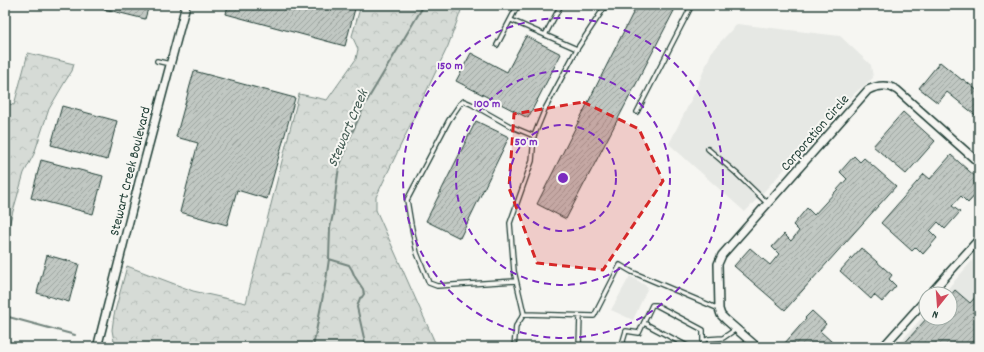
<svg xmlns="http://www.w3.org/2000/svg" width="984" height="352" viewBox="0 0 984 352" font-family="Dekko,sans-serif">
<defs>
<pattern id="forest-crowns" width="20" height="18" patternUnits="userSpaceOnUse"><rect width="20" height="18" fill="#d6dbd6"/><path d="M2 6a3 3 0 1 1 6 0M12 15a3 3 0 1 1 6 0" fill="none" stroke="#b7bdb8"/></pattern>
<pattern id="building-hatch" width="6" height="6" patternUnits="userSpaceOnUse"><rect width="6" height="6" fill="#c1c8c3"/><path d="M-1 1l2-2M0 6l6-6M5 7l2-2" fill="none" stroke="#9ca49f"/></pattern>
</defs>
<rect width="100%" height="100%" fill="#f6f6f2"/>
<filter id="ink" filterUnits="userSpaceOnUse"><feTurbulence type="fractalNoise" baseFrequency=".025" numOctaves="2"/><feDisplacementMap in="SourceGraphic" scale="8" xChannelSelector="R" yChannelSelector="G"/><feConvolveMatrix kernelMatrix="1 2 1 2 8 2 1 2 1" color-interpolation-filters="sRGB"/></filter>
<g filter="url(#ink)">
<path fill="#e6e8e4" d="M737,24L840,36L871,65L873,78L856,92L745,212L669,144L693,96L712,51Z
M979,253V347H896L926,313V318H950V294H943Z
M630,276L648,287L633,320L611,310Z"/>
<path fill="url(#forest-crowns)" stroke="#7a8c85" d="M361,5H463L448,46L376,197V210L437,347H115L112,330L114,315L127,266L193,291L246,303L299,94L327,100L356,59L358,49L352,36Z
M28,53L74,64L72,71L66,80L49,109L34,154L24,173L5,239V103L14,105Z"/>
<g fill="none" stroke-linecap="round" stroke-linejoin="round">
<path stroke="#72847d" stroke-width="2" d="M329,259L349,265L352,270L355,277L363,289L364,294L362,297L360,298L357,307L366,347
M5,316L75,335
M123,346L127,347
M313,347L326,280L329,259L330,228L333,214L337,181L339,167L344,155L346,146L365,104L424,5"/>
</g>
<path fill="url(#building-hatch)" stroke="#1f3d34" d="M96,5H149L145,19L96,7Z
M228,5H356L345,46L226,14Z
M637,5H677L566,219L537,204Z
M526,36L561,54L528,118L456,81L471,53L507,72Z
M940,62L962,80L963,79L979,92V118L947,92L938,103L919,88Z
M194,71L295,98L267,199L237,190L227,225L180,212L198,143L176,137Z
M62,106L117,121L107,160L51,145Z
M903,112L935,141L906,174L873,146Z
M476,121L509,137L460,238L426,221Z
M951,155L977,178L974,182L979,186V191L968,203L961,196L952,206L960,212L945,229L938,222L930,231L937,238L923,254L916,247L912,251L881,223L924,174L930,179Z
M854,156L860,162L864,158L896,186L785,310L734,266L750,248L770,265L779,254L772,247L784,234L791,241L799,231L793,225L807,208L814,215L847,179L840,172Z
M41,160L103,176L93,214L31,198Z
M861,248L892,275L889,279L896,286L882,302L874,295L871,299L840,271Z
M47,255L79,264L69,302L37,293Z
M955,290L970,303L979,293V347H901L927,318H950V296Z
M812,311L826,324L820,331L832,342L828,347H788L784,344L806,319L805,318Z"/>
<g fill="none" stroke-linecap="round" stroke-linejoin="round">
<defs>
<path id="service" d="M606,5L577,49L545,109L534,136L532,161L510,223L514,271L524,314L594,316L620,265L632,272L719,309
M511,20L577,49
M545,35L561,5
M497,45L518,5
M157,61L170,64
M637,112L692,5
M708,149L736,173L767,203
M516,281L437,286L429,283L417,253L411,224L407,200L449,120L460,104L464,101L471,104L510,126L534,136
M644,323L689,347
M703,341L708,339L723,338L736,329
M514,347L516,326L524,314
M579,347L580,316
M624,347L623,341L626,331L639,333L652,305H656L703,330V347"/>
<path id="minor" d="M930,294L979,239
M98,344L139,182L186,5
M757,347L726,320L721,315L719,309L718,264L722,255L868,90C878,85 887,84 897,90L979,163
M883,347L926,299"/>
</defs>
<use href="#service" stroke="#1f3d34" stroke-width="6"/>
<use href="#minor" stroke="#1f3d34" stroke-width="10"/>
<use href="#service" stroke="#f6f6f2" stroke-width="3.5"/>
<use href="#minor" stroke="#f6f6f2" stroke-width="7"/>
</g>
</g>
<path fill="#d62828" fill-opacity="0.2" stroke="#d62828" stroke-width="3" stroke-dasharray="8 5" stroke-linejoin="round" d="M583,102L639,129L663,181L603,270L537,263L509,188L514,114Z"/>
<g fill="none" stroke="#7b2cbf" stroke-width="2" stroke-dasharray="7 5">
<circle cx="563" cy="178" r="53"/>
<circle cx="563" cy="178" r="107"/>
<circle cx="563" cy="178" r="160"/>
</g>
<g text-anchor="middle" stroke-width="4" stroke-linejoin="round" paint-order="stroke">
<g font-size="14" fill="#1f3d34" stroke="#f6f6f2">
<text transform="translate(814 132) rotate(-49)" y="5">Corporation Circle</text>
<text transform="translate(129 171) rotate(-76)" y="5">Stewart Creek Boulevard</text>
</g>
<g font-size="15" font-style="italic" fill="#425a52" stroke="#f6f6f2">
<text transform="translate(347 128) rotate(-67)" y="5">Stewart Creek</text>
</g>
</g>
<circle cx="563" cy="178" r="6" fill="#7b2cbf" stroke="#f6f6f2" stroke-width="2"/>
<g font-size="12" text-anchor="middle" font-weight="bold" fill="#7b2cbf" stroke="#f6f6f2" stroke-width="4" stroke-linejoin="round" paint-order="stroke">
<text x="450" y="69">150 m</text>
<text x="487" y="107">100 m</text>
<text x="526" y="145">50 m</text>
</g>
<rect width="984" height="352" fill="none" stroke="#f6f6f2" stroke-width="20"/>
<rect x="10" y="10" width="964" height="332" fill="none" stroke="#1f3d34" stroke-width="1.5" filter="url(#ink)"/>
<g transform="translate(938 306) rotate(197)"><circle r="19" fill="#f6f6f2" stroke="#a0aca6"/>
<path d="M0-3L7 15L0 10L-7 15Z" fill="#d1495b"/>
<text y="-6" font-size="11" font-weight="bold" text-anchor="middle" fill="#1f3d34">N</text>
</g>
</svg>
